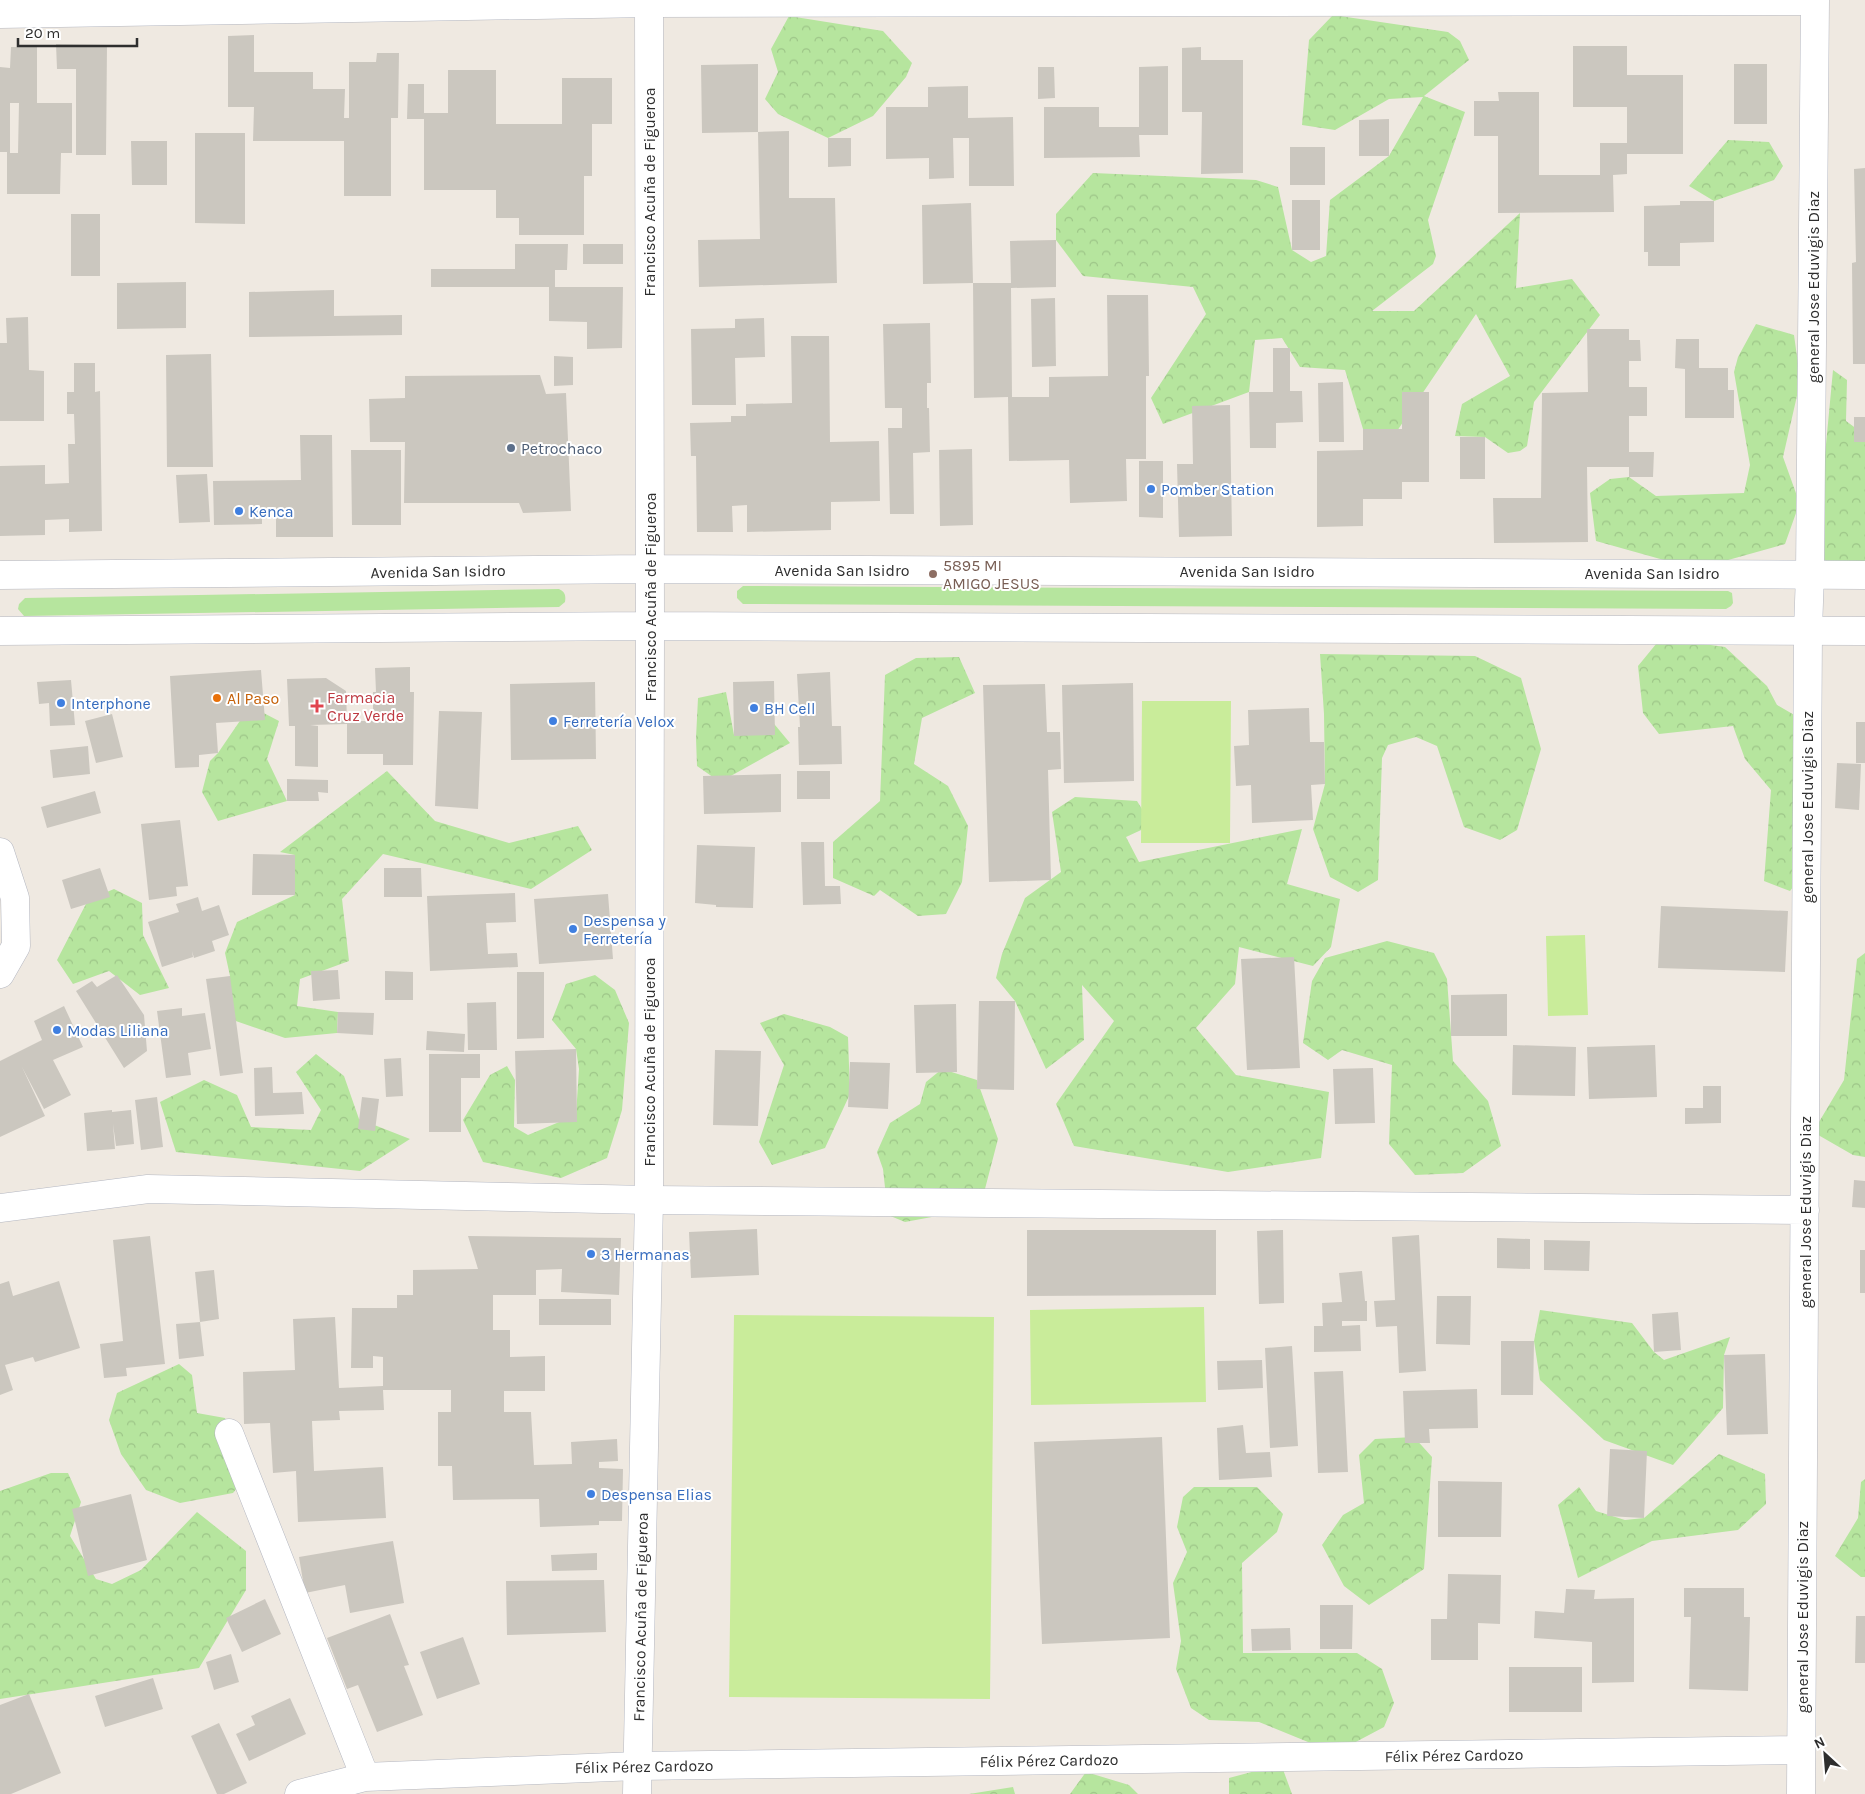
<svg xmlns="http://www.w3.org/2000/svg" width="1865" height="1794" viewBox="0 0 1865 1794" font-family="Karla,sans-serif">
<defs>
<pattern id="forest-crowns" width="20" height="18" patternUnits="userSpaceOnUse" patternTransform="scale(1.25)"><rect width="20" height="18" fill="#b6e59e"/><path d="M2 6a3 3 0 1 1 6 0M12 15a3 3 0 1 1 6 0" fill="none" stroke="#9dc588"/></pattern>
</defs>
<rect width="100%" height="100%" fill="#efe9e1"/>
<path fill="#b6e59e" d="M743,586L1728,591L1732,593L1733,603L1731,606L1726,609L743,604L737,598V591Z
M559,589C565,592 566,595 565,602L559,607L24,616L18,609L19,604L25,598Z"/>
<path fill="url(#forest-crowns)" d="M1333,15L1448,32L1460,41L1469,60L1424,96L1465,112L1428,220L1436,256L1433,264L1372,311H1414L1520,213L1516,288L1572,279L1600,315L1534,402L1527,446L1520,451L1508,453L1485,437L1455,436L1462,404L1510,376L1476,314L1397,431L1363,429L1345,370L1300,367L1282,338L1255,340L1249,392L1163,424L1151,398L1206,314L1193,287L1083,276L1056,240V214L1093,173L1256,180L1278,187L1292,250L1311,262L1326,256L1330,200L1389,156L1423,97L1389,99L1335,130L1302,125L1309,40Z
M789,16L883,31L912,63L906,77L873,116L828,138L778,114L765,99L778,72L771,49Z
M1728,140L1769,142L1783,166L1774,180L1714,201L1689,186Z
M1756,324L1794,335L1799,371V387L1783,457L1797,496L1796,513L1785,544L1696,569L1596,541L1590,493L1610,479L1629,477L1656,496L1744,493L1750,465L1734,372L1738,357Z
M1833,370L1847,380L1846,421L1865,435V579L1822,559L1817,540Z
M1661,638L1725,647L1767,686L1777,705L1796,716L1804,873L1790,891L1764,881L1771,790L1745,759L1733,726L1659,734L1643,713L1638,666Z
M1320,654L1475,656L1521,678L1541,749L1517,830L1500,840L1464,827L1437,746L1416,737L1388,745L1382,758L1378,880L1358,892L1330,877L1313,829L1325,784L1324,714Z
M959,657L975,693L922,718L914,764L948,786L968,826L962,882L946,914L918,916L880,890L874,896L833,878V842L880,801L885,675L916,658Z
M726,692L734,735L770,719L790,743L720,782L697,766L696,738L698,698Z
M250,706L279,721L267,759L287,801L218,821L202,792L210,761L218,753Z
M387,771L435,821L509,843L578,826L592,850L531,889L383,854L342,899L349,961L300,979L297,1006L338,1012L337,1033L285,1038L230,1019V976L225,953L237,922L295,895V855L280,852Z
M1075,797L1137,801L1152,825L1126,837L1139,862L1302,829L1287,884L1340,899L1331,947L1313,966L1239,947L1235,984L1196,1028L1236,1075L1329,1092L1321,1158L1228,1172L1074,1146L1056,1104L1114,1021L1082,985L1084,1040L1046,1069L1015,1001L996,978L1002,954L1025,898L1061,872L1052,812Z
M114,889L142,903L143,935L169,988L140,995L109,971L73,984L57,960L88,900Z
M1387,941L1434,953L1447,979L1453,1061L1488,1101L1501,1146L1463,1173L1415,1175L1389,1144L1392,1065L1342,1050L1328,1060L1303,1043L1312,981L1325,958Z
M1865,953V1157L1853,1155L1813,1132L1844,1080L1857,959Z
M595,975L615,990L629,1023L622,1110L607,1158L561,1178L483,1162L463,1120L490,1075L507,1066L515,1080L514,1127L528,1135L576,1115L579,1069L576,1049L552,1020L566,984Z
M784,1014L830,1027L848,1037L850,1094L825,1148L772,1165L759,1142L784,1065L760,1023Z
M316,1054L344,1076L359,1119L410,1139L360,1171L176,1152L160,1102L204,1080L237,1095L251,1127L311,1130L321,1110L296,1072Z
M942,1069L977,1080L998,1139L980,1208L905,1222L888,1215L883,1169L877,1152L890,1123L920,1104L926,1082Z
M1540,1310L1632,1323L1654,1352L1664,1360L1730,1337L1724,1355L1723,1408L1673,1465L1604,1440L1540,1380L1534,1341Z
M179,1364L192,1375L197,1413L225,1418L251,1470L233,1493L180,1503L146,1490L121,1454L109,1420L117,1393Z
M1414,1437L1432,1457L1424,1569L1369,1605L1344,1586L1322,1545L1343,1515L1364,1503L1359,1455L1375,1439Z
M1719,1454L1765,1474L1766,1504L1738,1530L1652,1541L1578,1578L1558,1505L1579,1487L1596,1511L1625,1520L1644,1518Z
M51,1473H68L81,1502L70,1536L96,1579L112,1584L141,1570L197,1512L246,1551V1590L199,1668L0,1699V1491Z
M1865,1479V1577H1861L1835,1556L1858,1518L1861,1482Z
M1194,1487H1257L1283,1514L1277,1532L1242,1563L1243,1653H1357L1382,1669L1394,1703L1384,1727L1335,1753L1259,1722L1209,1720L1191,1708L1176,1669L1181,1641L1173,1583L1187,1552L1177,1527L1183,1497Z
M1281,1764L1292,1794H1229V1778Z
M1086,1772L1129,1785L1138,1794H1070Z
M1013,1787L1015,1794H969Z"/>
<path fill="#c9ec9a" d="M1142,701H1231L1230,843H1141Z
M1585,935L1588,1015L1548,1016L1546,936Z
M1204,1307L1206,1402L1031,1405L1030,1310Z
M734,1315L994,1317L990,1699L729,1697Z"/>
<path fill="#cbc7bf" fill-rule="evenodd" d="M254,35V72H313V89H345L344,118H349V62H376L377,53H399L398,118H391V196H344V141H253L254,107H228V36Z
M56,44L107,45L106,155H76V69H57Z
M1573,46H1627V75H1683V154H1627V174L1613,175L1614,212L1498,213V136H1474V101H1499L1498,92H1539V175H1600V143H1627V107H1573Z
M11,47H37V103H72V153H61L60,194H7V152H0V67L10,68ZM10,103H19L18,153H10Z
M1201,47V60H1243V173L1201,174L1202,112H1182V48Z
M758,64V132L702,133L701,65Z
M1734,64H1767V124H1734Z
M1168,66V135H1139L1140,157L1044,158V107H1099V127H1139V67Z
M1038,67H1054L1055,98L1038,99Z
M448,70H496V124H562V78H612V124H592V176H584V235H519V218H496V190H424V119H407L408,84H424V113H448Z
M968,86V118L1013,117L1014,186H969V138H953L954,178L929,179V158L886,159V107H928V87Z
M1389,119V156H1359V120Z
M789,131V198H835L837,283L699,287L698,240L760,239L758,132Z
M195,133H245V224L195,223Z
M828,138H851V166L828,167Z
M131,141H167V185H132Z
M1290,147H1325V185H1290Z
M1865,168V364H1853L1852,263L1856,262L1854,169Z
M1292,200H1320V250H1292Z
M1680,201H1714V242L1680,243V266H1648V252H1644V206L1680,205Z
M971,203L973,283L923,284L922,205Z
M71,214H100V276H71Z
M1056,240V287L1011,288L1012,397H1049V377L1108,376L1107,295H1148L1149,376H1146V459H1126L1127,501L1070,503L1069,460L1009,461L1008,397L974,398L973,283H1011L1010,241Z
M515,244H568L567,270H555V287H623L622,348L587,349V322L549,321V287H431V269H515Z
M583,244H623V264H583Z
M186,282V328L117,329V283Z
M334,290V316L402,315V335L249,337V292Z
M1055,298L1056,366L1032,367L1031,299Z
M28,317L29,370L44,371V421H0V343H7L6,318Z
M764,318L765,357L735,358L736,405H692L691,329L735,328V319Z
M930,323L931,383H927V408H929L930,452L913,453L914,514H890L888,428H902V408H885L883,324Z
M1587,329H1629V340H1640L1641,361H1629V387H1647V416H1629V452H1654L1653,477H1629V467H1587L1588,542L1494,543L1493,498H1541L1542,393L1588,392Z
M791,336H829L830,442L879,441L880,501L831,502V530L747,532V505L732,506L733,532H697L696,456H691L690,423L731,422V416H746V404L792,403Z
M1676,339H1699V368H1728V390H1734V418H1685V369L1675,368Z
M1273,348H1290V391H1302L1303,422L1276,423V448H1250L1249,392H1273Z
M211,354L213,467H167L166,355Z
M554,356L573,357V385L554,386Z
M74,363H95V392L100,391L102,531L69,532V519L45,520V535L0,536V466L45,465V484L69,483L68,444H75L74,414H67V392H74Z
M540,375L546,394L566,393L571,511L523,513L519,503H404L405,442H370L369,399L405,398V376Z
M1343,382L1344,442H1319L1318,383Z
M1402,392H1429V482H1402V499H1363V526L1317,527V451L1363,450V429H1402Z
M1230,405L1232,536L1179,537L1177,464H1193L1192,406Z
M1854,417H1865V442H1854Z
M300,435H332L333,537H276V507L262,508V524L214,525L213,481L301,480Z
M1460,437H1485V479H1460Z
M972,449L973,525L940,526L939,450Z
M351,450H401V525H352Z
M1139,461H1163V518L1139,517Z
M207,474L210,522L179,523L176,475Z
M410,667V692H404H414L413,765H383V754H347V724L310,725L318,726V767L295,766V726H289L287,679L326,678L346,691L347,721H373V692H376L375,668Z
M261,670L265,720L216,723L218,753L199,755V767L175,768L170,676Z
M830,672L832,726H841L842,764L799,765L798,727H800L797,674Z
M71,680L75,725L50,726L49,703L39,704L37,682Z
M774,681L775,735L734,736L733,682Z
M595,682L596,759L511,760L510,684Z
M1133,683L1134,781L1064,783L1062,685Z
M1045,684L1047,732H1060L1061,769L1048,770L1051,880L989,882L983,685Z
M1309,708L1310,742H1324L1325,784L1311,785L1313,820L1252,823L1251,785L1236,786L1234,746L1249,745L1248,710Z
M439,711L482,712L478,809L435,806Z
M112,714L123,757L96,763L85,721Z
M1856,722H1865V763H1856Z
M88,746L90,774L53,778L50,750Z
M1837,763L1861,764L1859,810L1835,808Z
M797,771H830V799H797Z
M781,774V812L704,814L703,776Z
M287,779L328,780V793L318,792L319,801H287Z
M95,791L101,813L47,828L41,807Z
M180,820L188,886L176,887L177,896L149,900L141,824Z
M801,842H824L825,886H840L841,904L803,905Z
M697,845L755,847L753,908L716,907V905L695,903Z
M253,854L295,855V895H252Z
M100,868L110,897L71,909L62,880Z
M384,868H421L422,897H384Z
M515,893L516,922L486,923L488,954L517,953L518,967L430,971L427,896Z
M608,894L613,959L539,964L534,899Z
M198,897L202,911L219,905L229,935L212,941L215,951L194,958L192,951L193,957L162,967L148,922L179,912L176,904Z
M1661,906L1788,911L1785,972L1658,968Z
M1294,957L1300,1068L1247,1070L1241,959Z
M338,970L340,999L313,1001L311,971Z
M385,971L413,972V1000H385Z
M517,972H544V1038L517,1039Z
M117,975L144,1015L147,1051L124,1068L76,991L92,981L97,987Z
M230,976L243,1073L220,1076L206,979Z
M1507,994V1036H1451V995Z
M979,1001H1015L1014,1090L977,1089Z
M496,1002L497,1050H468L467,1003Z
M956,1004L957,1072L916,1073L914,1005Z
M64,1006L83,1047L53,1060L71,1095L44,1109L22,1067L45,1116L0,1137V1061L42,1040L34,1021Z
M182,1008V1016L205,1013L211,1049L188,1053L191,1075L166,1078L157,1011Z
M338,1012L374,1013L373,1035L337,1033Z
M427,1031L465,1034L464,1052L426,1050Z
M1513,1045L1576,1047L1575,1096L1512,1095Z
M1655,1045L1657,1097L1589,1099L1587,1047Z
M576,1049L577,1122L517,1124L515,1051Z
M715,1050L761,1051L758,1126L713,1125Z
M429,1054H480V1078H461V1132H429Z
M401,1058L403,1096L386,1097L384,1059Z
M850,1062L890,1063L888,1109L848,1107Z
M272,1067L273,1093L302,1092L304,1114L255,1116L254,1068Z
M1373,1068L1375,1123L1335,1124L1333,1069Z
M1703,1086H1721V1123L1685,1124V1108H1703Z
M157,1097L163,1147L141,1150L135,1100Z
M362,1097L379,1099L375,1131L358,1129Z
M112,1110V1112L131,1110L134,1144L116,1146L113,1124L115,1149L87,1151L84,1113Z
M1854,1180L1865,1181V1208L1852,1207Z
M757,1229L759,1275L691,1278L689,1232Z
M1027,1230H1216V1295L1027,1296Z
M1283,1230L1284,1303L1259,1304L1257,1231Z
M1419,1235L1426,1371L1399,1373L1397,1326L1376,1327L1374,1301L1395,1300L1392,1237Z
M150,1236L165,1364L126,1368L127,1376L104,1378L100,1344L123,1341L113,1240Z
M468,1236L621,1238L619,1295L561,1292L562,1269L536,1270V1295H493V1330H510V1357L545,1356V1391H504V1412H531L534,1465L572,1464L571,1442L617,1439L618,1461L599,1462V1468L623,1469L622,1521H599V1525L540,1527L539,1499L453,1500L452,1466H438V1412H451V1390H383L384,1410L339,1411L340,1420L312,1421L314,1471L383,1467L386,1518L298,1522L296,1471L273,1473L270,1423L244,1424L243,1372L295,1370L293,1319L335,1317L339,1388L383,1386V1357L373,1356V1368H351L352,1308H397V1295H413V1270L478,1269Z
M1497,1238L1530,1239V1269L1497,1268Z
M1544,1240L1590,1241L1589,1271L1544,1270Z
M1860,1250H1865V1293H1860Z
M214,1270L219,1319L200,1322L195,1272Z
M1362,1271L1365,1301H1367V1321H1342V1326L1360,1325L1361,1351L1314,1352V1326H1323L1322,1303L1342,1302L1339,1273Z
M9,1281L13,1296L59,1281L80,1348L35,1362L33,1357L5,1365L13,1390L0,1395V1284Z
M1437,1296H1471L1470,1345L1436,1344Z
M539,1299H611V1325H539Z
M1678,1312L1681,1350L1654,1352L1652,1314Z
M200,1322L204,1356L179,1359L176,1324Z
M1501,1341H1534L1533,1395H1501Z
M1292,1346L1298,1446L1270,1448L1265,1348Z
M1765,1354L1768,1434L1727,1435L1724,1355Z
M1262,1360L1263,1388L1218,1390L1217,1361Z
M1343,1371L1348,1472L1318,1473L1314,1372Z
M1477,1389L1478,1428L1429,1429L1430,1443H1405L1403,1391Z
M1243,1425L1246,1453L1270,1452L1272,1477L1219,1480L1217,1428Z
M1162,1437L1170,1638L1042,1644L1034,1442Z
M1610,1449L1647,1451L1644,1518L1607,1516Z
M1438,1481L1502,1482L1501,1537H1438Z
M131,1494L147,1560L88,1576L72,1509Z
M393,1541L404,1603L350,1613L345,1585L305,1593L299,1557Z
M597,1553V1570L552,1571L551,1555Z
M1448,1574L1501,1575L1500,1624L1478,1623V1660H1431V1619H1447Z
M604,1580L606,1632L507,1635L506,1581Z
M1684,1588H1744V1617H1750L1748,1691L1689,1689L1691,1617H1684Z
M1566,1589L1595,1590L1594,1599L1634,1598V1682L1592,1683V1642L1534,1638L1535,1611L1564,1613Z
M265,1599L281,1634L242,1652L226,1618Z
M1320,1605H1353L1352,1649H1320Z
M390,1614L409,1665L404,1666L423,1715L377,1732L358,1685L347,1689L327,1638Z
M1856,1616H1865V1663H1855Z
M1290,1628L1291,1650L1252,1651L1251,1629Z
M463,1637L480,1684L437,1699L420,1652Z
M231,1654L239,1682L214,1690L206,1662Z
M1509,1667H1582V1712H1509Z
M153,1678L163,1709L105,1727L95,1696Z
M29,1694L61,1773L11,1794H0V1705Z
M290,1698L306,1734L249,1761L236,1734L255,1725L251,1716Z
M219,1723L247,1783L224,1794H217L191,1736Z"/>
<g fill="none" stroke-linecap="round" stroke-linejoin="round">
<defs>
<path id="street" d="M0,14L649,3L1815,1
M0,1208L148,1189L649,1200L1805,1210
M229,1433L365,1777
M299,1794L365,1777L637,1766L1801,1750
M1801,1794L1808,630L1810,574L1815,0"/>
<path id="secondary" d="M0,575L649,569L1865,575
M0,631L650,626L1865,631
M0,852L15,898L16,946L0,974
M637,1794L649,1200L650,626L649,0"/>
</defs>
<use href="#street" stroke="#b4b7c1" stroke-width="29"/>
<use href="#secondary" stroke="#b4b7c1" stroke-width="29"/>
<use href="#street" stroke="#fff" stroke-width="28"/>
<use href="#secondary" stroke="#fff" stroke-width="28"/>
</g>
<circle fill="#5c6f8a" stroke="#fff" stroke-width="2" cx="511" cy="448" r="5"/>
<g fill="#3f7fe0" stroke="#fff" stroke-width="2">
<circle cx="1151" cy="489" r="5"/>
<circle cx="239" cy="511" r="5"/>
<circle cx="61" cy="703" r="5"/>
<circle cx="754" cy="708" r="5"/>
<circle cx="553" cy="721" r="5"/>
<circle cx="573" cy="929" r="5"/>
<circle cx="57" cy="1030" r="5"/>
<circle cx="591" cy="1254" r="5"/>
<circle cx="591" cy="1494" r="5"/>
</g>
<circle fill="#8d6e63" stroke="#fff" stroke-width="2" cx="933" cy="574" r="5"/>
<circle fill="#e8710a" stroke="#fff" stroke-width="2" cx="217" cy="698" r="5"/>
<path fill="#e0444e" stroke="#fff" stroke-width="2" d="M314.5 698.5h5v5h5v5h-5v5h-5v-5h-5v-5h5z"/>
<g text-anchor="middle" stroke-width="4" stroke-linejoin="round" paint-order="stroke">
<g font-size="16" fill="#2e2e2e" stroke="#fff">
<text transform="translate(649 192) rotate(-90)" y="6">Francisco Acuña de Figueroa</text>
<text transform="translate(1813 287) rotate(-90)" y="6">general Jose Eduvigis Diaz</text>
<text x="842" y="576">Avenida San Isidro</text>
<text transform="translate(438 571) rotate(-1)" y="6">Avenida San Isidro</text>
<text x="1247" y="577">Avenida San Isidro</text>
<text x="1652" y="579">Avenida San Isidro</text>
<text transform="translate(650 597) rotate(-90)" y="6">Francisco Acuña de Figueroa</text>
<text transform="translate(1807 807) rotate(-90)" y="6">general Jose Eduvigis Diaz</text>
<text transform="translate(649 1062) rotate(-90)" y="6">Francisco Acuña de Figueroa</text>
<text transform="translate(1805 1212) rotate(-90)" y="6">general Jose Eduvigis Diaz</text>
<text transform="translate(640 1617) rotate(-89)" y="6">Francisco Acuña de Figueroa</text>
<text transform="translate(1802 1617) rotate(-90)" y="6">general Jose Eduvigis Diaz</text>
<text transform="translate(1454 1755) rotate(-1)" y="6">Félix Pérez Cardozo</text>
<text transform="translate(1049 1760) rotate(-1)" y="6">Félix Pérez Cardozo</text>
<text transform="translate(644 1766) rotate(-1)" y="6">Félix Pérez Cardozo</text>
</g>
<g font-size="16" fill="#4e5e75" stroke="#fff" text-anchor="start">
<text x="521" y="454">Petrochaco</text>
</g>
<g font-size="16" fill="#366cbe" stroke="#fff" text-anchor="start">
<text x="1161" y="495">Pomber Station</text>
<text x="249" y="517">Kenca</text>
<text x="71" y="709">Interphone</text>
<text x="764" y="714">BH Cell</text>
<text x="563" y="727">Ferretería Velox</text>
<text x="583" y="926">Despensa y<tspan x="583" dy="18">Ferretería</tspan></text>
<text x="67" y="1036">Modas Liliana</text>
<text x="601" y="1260">3 Hermanas</text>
<text x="601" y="1500">Despensa Elias</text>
</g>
<g font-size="16" fill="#785e54" stroke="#fff" text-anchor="start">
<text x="943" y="571">5895 MI<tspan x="943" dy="18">AMIGO JESUS</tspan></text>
</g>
<g font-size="16" fill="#be3a42" stroke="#fff" text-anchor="start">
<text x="327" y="703">Farmacia<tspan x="327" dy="18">Cruz Verde</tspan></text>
</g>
<g font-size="16" fill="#c56008" stroke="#fff" text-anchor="start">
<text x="227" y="704">Al Paso</text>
</g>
</g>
<g transform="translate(1825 1754) rotate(334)" stroke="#ffffff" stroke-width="4" paint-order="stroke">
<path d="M0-4L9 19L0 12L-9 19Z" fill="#2e2e2e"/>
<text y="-8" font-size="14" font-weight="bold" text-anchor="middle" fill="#2e2e2e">N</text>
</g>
<path d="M18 38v8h119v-8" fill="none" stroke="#2e2e2e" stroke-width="2.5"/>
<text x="25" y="38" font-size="15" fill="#2e2e2e" stroke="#ffffff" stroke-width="4" paint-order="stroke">20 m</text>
</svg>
